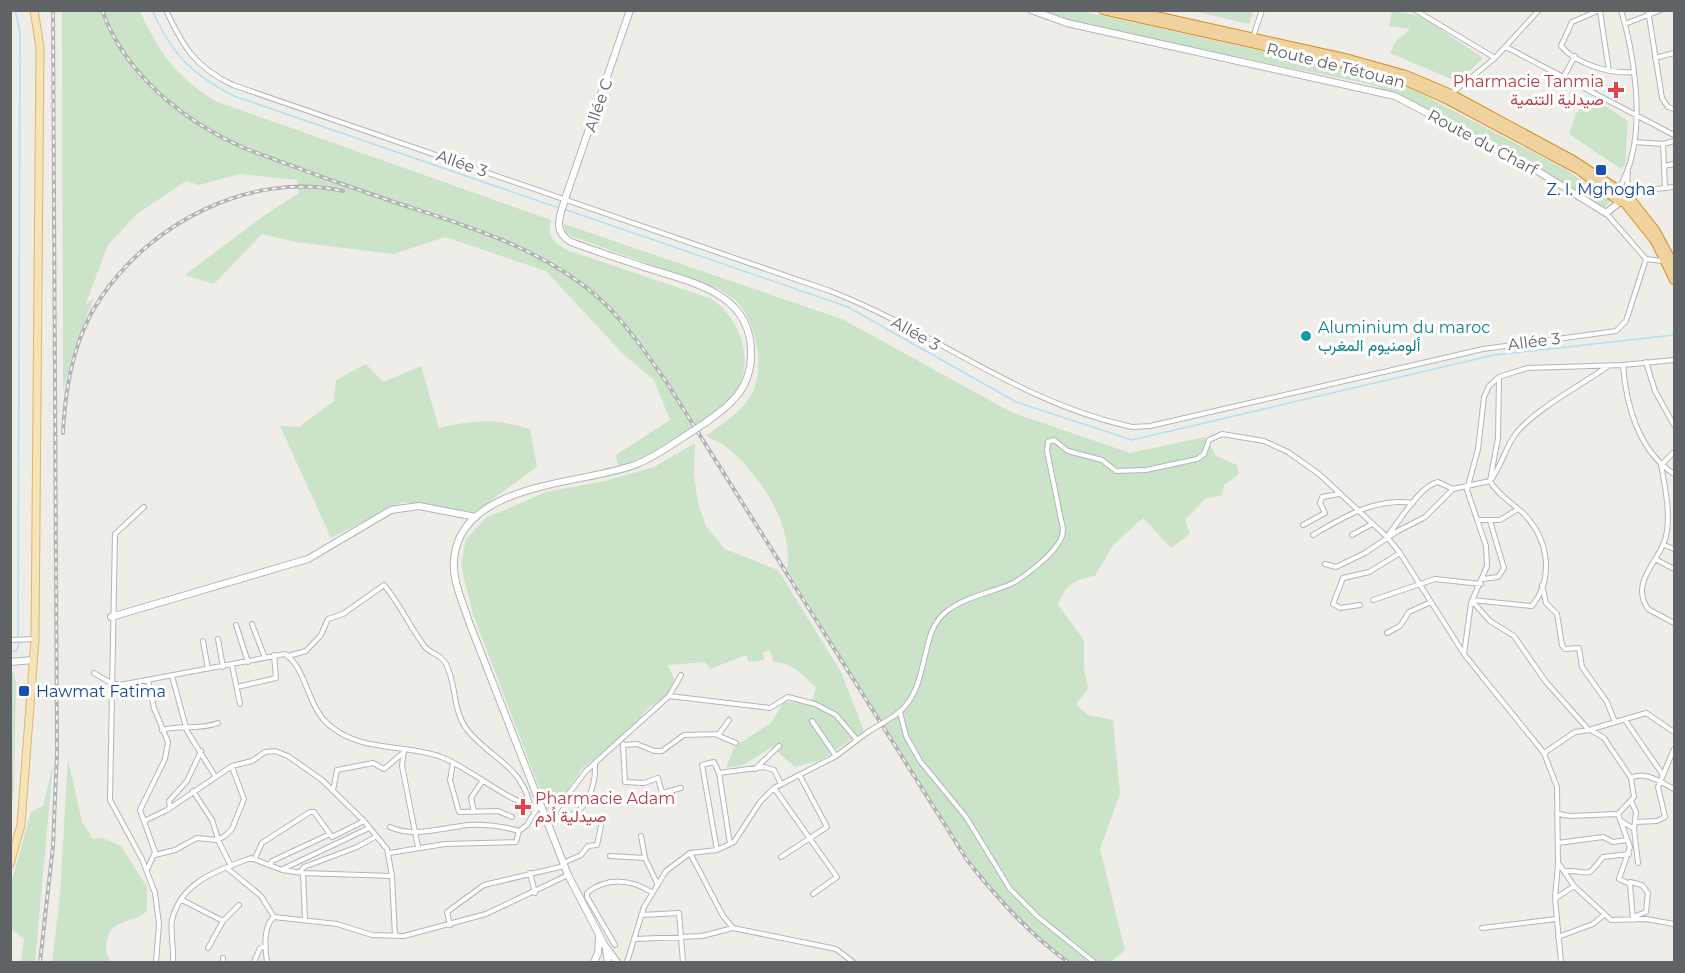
<svg xmlns="http://www.w3.org/2000/svg" width="1685" height="973" viewBox="0 0 1685 973" font-family="Montserrat,Vazirmatn,sans-serif">
<rect width="100%" height="100%" fill="#efede8"/>
<path fill="#cbe3c8" d="M62,11H139C163,56 171,72 215,101L551,220C546,236 554,243 567,250L712,299C744,321 757,370 730,401C724,407 715,412 707,417C679,437 651,455 618,467L616,455L670,420L654,380L623,354L546,271L445,237L393,254L295,242L262,234L214,284L185,275L265,215L299,193L297,180L240,174L199,185L186,181L137,214L108,245L85,306L94,298L74,348L63,391Z
M1044,11H1081L1362,73L1412,89L1563,168L1612,200L1603,209C1566,182 1525,160 1485,138C1446,118 1409,97 1368,84L1077,23Z
M1193,11L1254,10V11L1249,24Z
M1392,11L1421,16L1483,58L1458,82L1390,53L1395,42L1410,29L1389,26Z
M1591,96L1628,121L1625,165L1621,169L1569,134L1576,114Z
M564,224L842,319L1011,412L1130,453L1205,437L1216,456L1237,465L1239,474L1224,485L1222,495L1205,499L1185,520L1190,534L1171,548L1143,518L1113,545L1095,576C1075,579 1065,585 1058,605L1084,640V669L1088,689L1076,704L1088,715L1113,720L1120,794L1100,849L1125,950L1111,962H1068C1001,917 954,837 911,770C869,703 828,636 787,568C794,526 761,477 730,450C724,444 714,440 706,436C722,424 745,410 753,391C765,365 756,324 738,303C733,297 725,293 719,289L574,237L565,232Z
M366,364L383,382L421,366L439,428C476,420 494,418 530,429L537,467L475,512L402,502L331,538L280,426L299,427L334,401L336,380Z
M695,443L694,474L698,503L706,526L725,549L778,570L841,672L864,731L821,760L795,767L772,747L743,765L726,768L734,747L771,723L784,702L811,703L816,688C804,676 791,661 773,662L770,650L763,652L764,660L749,662L746,655L710,669L705,662L668,665L674,679L672,689L664,698L648,708L618,743L583,767L550,816L473,614L461,566L466,539L486,518L546,492L605,481L654,467Z
M11,673H14L16,684L14,788L11,812Z
M68,759L82,822L93,839L103,838L121,846L147,887V911C133,924 112,918 107,940C105,950 106,953 111,962H52L60,895Z
M53,765L35,962H17L21,961L24,939L11,929V884L31,812L43,806Z"/>
<g fill="none" stroke-linecap="round" stroke-linejoin="round">
<path stroke="#b2dff4" stroke-width="1.5" d="M15,10L20,32L18,636
M152,10C172,54 191,74 234,96L559,208
M564,209L848,307L1016,402L1132,440L1494,355L1674,335
M10,652L16,651L19,644"/>
<defs>
<path id="street" d="M166,10C183,47 195,67 233,85L830,291C934,331 1019,403 1132,427L1150,426L1483,349L1616,331L1626,321L1646,259
M1415,10L1495,58
M1600,10L1572,22L1561,46C1576,64 1610,74 1632,72
M1648,10L1662,98L1668,107L1674,109
M1600,11L1609,71
M1625,24L1661,10
M1253,37L1262,10
M1506,47L1674,135
M1655,58L1674,53
M1563,78L1575,56
M1451,94L1495,58L1539,10
M1635,142L1663,144L1674,141
M1663,144L1665,188
M1664,166L1674,164
M1619,190C1623,179 1629,170 1631,159C1643,116 1634,53 1621,10
M1627,190L1628,168
M1629,192L1674,187
M1606,213L1646,259
M1646,259L1663,261
M1646,362L1655,391L1674,425
M1623,365C1626,406 1639,451 1674,474
M1661,465C1665,487 1670,509 1667,531C1664,559 1628,580 1648,609L1674,623
M1661,465L1674,452
M144,507L115,534L110,800L142,859L155,893L159,924L156,962
M1478,520H1500L1518,509
M1303,525L1325,513L1320,503L1322,497L1339,494
M1389,534C1400,520 1421,485 1438,482L1453,489
M1313,535C1343,517 1377,497 1413,503
M1352,535L1372,524
M1664,545L1674,549
M1655,559L1674,569
M1325,564L1336,567L1365,553L1396,532L1425,517L1453,489L1490,481C1502,466 1505,447 1517,432C1539,407 1580,386 1608,366
M1483,579L1498,577L1504,568L1490,521
M1542,585L1546,603L1557,614L1562,645L1565,649L1579,648L1582,667L1607,702L1615,722
M1373,600L1435,579L1481,584
M1472,600L1532,606C1555,577 1548,538 1523,513C1512,503 1497,494 1490,481L1498,438L1499,378
M1472,601L1490,621L1514,636L1546,682L1588,729
M1360,605L1340,608L1333,604L1343,578L1369,572L1400,553
M252,624L265,658
M236,625L248,662
M1387,633L1400,626L1409,612L1431,602
M218,639L223,667
M10,640L35,639
M203,641L208,669
M1464,654L1471,603L1487,566L1486,546L1467,490L1478,449L1484,397L1489,386L1499,377L1527,368L1623,365L1674,360
M288,656L306,651L321,635L328,619L343,614L384,585C400,604 410,627 425,647C431,654 441,654 446,664C458,688 451,710 469,732C493,760 520,765 530,804
M232,665L240,704
M94,673L111,683L120,685L285,654C307,669 307,706 328,724C360,753 404,743 441,757C470,767 514,808 543,808
M172,676L187,731L215,776
M237,687L276,678L274,655
M669,696L770,708L788,697L815,704L836,715L857,740
M900,712L906,736L920,761L966,817L1010,889L1038,917L1094,962
M894,716C933,690 916,634 947,611C965,597 990,593 1011,584C1024,578 1037,566 1048,556C1055,548 1063,541 1063,529L1047,451L1048,442L1054,440L1068,451L1102,460L1116,471L1146,470L1197,459L1204,454L1209,440L1222,434L1264,441L1288,452L1319,474L1387,537L1400,553L1464,654L1544,753L1557,787L1558,864L1555,898L1561,962
M1625,720L1663,775
M812,721L836,756
M1592,729L1646,713L1674,732
M162,730C180,725 201,730 218,723
M717,735L736,743
M623,744L625,782L644,783L658,778L662,793L681,788
M623,745L637,744L654,751H662L684,735L719,734L729,720
M404,750L402,766L418,847
M1544,753L1575,732L1591,730L1604,738L1631,778C1644,770 1662,783 1674,789
M453,763L450,780L459,812L498,811L512,817
M755,769L779,746
M774,788L837,877L813,894
M333,790L337,770L373,763L384,769L403,753
M193,791L212,820L219,842L231,866
M1631,801L1636,812L1634,829L1638,863
M170,808L169,801L187,781L201,751
M474,812L471,798L483,780
M1559,814L1569,816L1618,814L1630,847L1619,879L1630,884L1633,920
M1618,814L1634,797L1631,778
M554,816C584,822 596,789 595,764
M144,821L167,810L232,766L252,761L265,752L275,751L288,756L322,780L364,821L387,849L392,876
M548,821L586,771L669,696L681,675
M1621,821L1634,829
M1635,822L1657,821L1665,817L1658,787L1674,749
M390,827C414,838 442,828 468,825C486,824 502,826 519,831L527,825L537,808
M641,836L645,858
M1558,843L1603,837L1613,842L1627,840
M730,844L719,773L764,767L774,770L781,784
M717,850L702,765L714,762L719,773
M389,853L445,844L516,842L519,831
M155,855L175,850L197,838L217,840L225,836L232,829L244,799L232,767
M610,856L645,858L657,883
M781,857L827,827L800,776
M255,858L262,843L310,812H314L332,837L364,821
M563,863L581,855L588,846L597,845L601,826
M1559,864L1574,886L1611,920L1646,919L1674,924
M270,865L272,861L328,835
M227,868L261,896L274,917
M283,869L369,828
M147,870L155,852L140,810L165,759L168,742L154,708L148,680
M1564,871C1593,870 1584,881 1603,857L1629,854
M300,872L304,867L357,847L375,837
M303,873L305,919
M530,873L535,893
M1630,882L1642,885L1648,893L1646,912L1633,917
M1556,898L1574,886
M182,900L223,921
M641,915L679,913L683,962
M450,925L447,912L484,885L564,866
M733,928L836,949L853,962
M1482,928L1556,919
M1558,937L1593,924L1604,915
M635,939L702,936L733,928L723,916L690,853
M615,945L587,897V893C606,877 631,879 651,892
M208,948L223,921L239,905
M223,958V962
M173,962C174,951 170,928 172,920C181,881 219,870 251,858L282,870L303,873L392,876L395,936
M254,962L260,948L266,946
M267,962C265,949 263,926 274,917L337,924L372,935L404,936L486,914L568,875
M627,962L644,907L666,871L690,853L717,850L734,842L760,802L774,788L836,756L868,732"/>
<path id="secondary" d="M630,10L565,199C560,216 552,231 571,242C595,251 620,259 644,267C690,282 753,292 751,355C751,388 731,405 705,423
M1031,10L1067,23L1395,96L1536,170L1606,213L1620,202
M111,617L308,559L391,510L419,506L476,517
M10,662L34,660
M606,949L608,962
M594,962L598,953L599,937
M617,962L605,946L568,875L469,622C463,603 452,580 454,560C460,481 585,485 637,464C654,457 670,446 685,436"/>
<path id="primary" d="M10,864L21,825L35,639L40,47L34,10"/>
<path id="highway" d="M1103,10L1345,64L1404,80L1448,100L1579,170L1620,202L1626,201L1629,197
M1129,10L1349,59L1406,75L1451,94L1573,160L1619,190
M1619,190L1627,191L1629,197L1655,230L1674,265
M1624,202L1655,241L1674,280"/>
</defs>
<use href="#street" stroke="#b2b5b8" stroke-width="6"/>
<use href="#secondary" stroke="#b2b5b8" stroke-width="8"/>
<use href="#primary" stroke="#e0b570" stroke-width="9"/>
<use href="#highway" stroke="#d98b1e" stroke-width="10"/>
<use href="#street" stroke="#fff" stroke-width="4"/>
<use href="#secondary" stroke="#fff" stroke-width="6"/>
<use href="#primary" stroke="#f5e4b7" stroke-width="7"/>
<use href="#highway" stroke="#f0d29e" stroke-width="8"/>
<defs>
<path id="rail" d="M102,10C125,75 184,121 244,148C294,167 344,185 394,202C466,226 541,247 599,298C626,323 646,353 667,383L967,860C997,898 1029,934 1068,962
M63,433C65,388 74,337 100,299C151,222 251,171 343,191
M40,962L53,846L57,753L53,10"/>
</defs>
<use href="#rail" stroke="#b3b4b4" stroke-width="4"/>
<use href="#rail" stroke="#fff" stroke-width="1.5" stroke-dasharray="4.5" stroke-linecap="butt"/>
<defs>
<path id="street-bridge" d="M868,732L894,716"/>
<path id="secondary-bridge" d="M685,436L705,423"/>
</defs>
<use href="#street-bridge" stroke="#b2b5b8" stroke-width="6" stroke-linecap="butt"/>
<use href="#secondary-bridge" stroke="#b2b5b8" stroke-width="8" stroke-linecap="butt"/>
<use href="#street-bridge" stroke="#fff" stroke-width="4"/>
<use href="#secondary-bridge" stroke="#fff" stroke-width="6"/>
</g>
<g fill="#e0444e" stroke="#fff" stroke-width="2">
<path d="M1613 81h6v6h6v6h-6v6h-6v-6h-6v-6h6z"/>
<path d="M520 798h6v6h6v6h-6v6h-6v-6h-6v-6h6z"/>
</g>
<g fill="#1a4fb4" stroke="#fff" stroke-width="2">
<rect x="1595" y="164" width="12" height="12" rx="3"/>
<rect x="18" y="685" width="12" height="12" rx="3"/>
</g>
<circle fill="#0f9aa8" stroke="#fff" stroke-width="2" cx="1306" cy="336" r="6"/>
<g text-anchor="middle" stroke-width="6" stroke-linejoin="round" paint-order="stroke">
<g font-size="16" fill="#5f6366" stroke="#fff">
<text transform="translate(1336 65) rotate(14)" y="6">Route de Tétouan</text>
<text transform="translate(598 105) rotate(-71)" y="6">Allée C</text>
<text transform="translate(1483 142) rotate(28)" y="6">Route du Charf</text>
<text transform="translate(462 163) rotate(19)" y="6">Allée 3</text>
<text transform="translate(916 333) rotate(29)" y="6">Allée 3</text>
<text transform="translate(1534 341) rotate(-7)" y="6">Allée 3</text>
</g>
<g font-size="16" fill="#be3a42" stroke="#fff" text-anchor="end">
<text x="1604" y="87">Pharmacie Tanmia<tspan x="1604" dy="18">صيدلية التنمية</tspan></text>
<text x="535" y="804" text-anchor="start">Pharmacie Adam<tspan x="535" dy="18">صيدلية اًدم</tspan></text>
</g>
<g font-size="16" fill="#164399" stroke="#fff">
<text x="1601" y="195">Z. I. Mghogha</text>
<text x="36" y="697" text-anchor="start">Hawmat Fatima</text>
</g>
<g font-size="16" fill="#0d838f" stroke="#fff" text-anchor="start">
<text x="1318" y="333">Aluminium du maroc<tspan x="1318" dy="18">ألومنيوم المغرب</tspan></text>
</g>
</g>
<rect width="1685" height="973" fill="none" stroke="#5f6366" stroke-width="24"/>
</svg>
